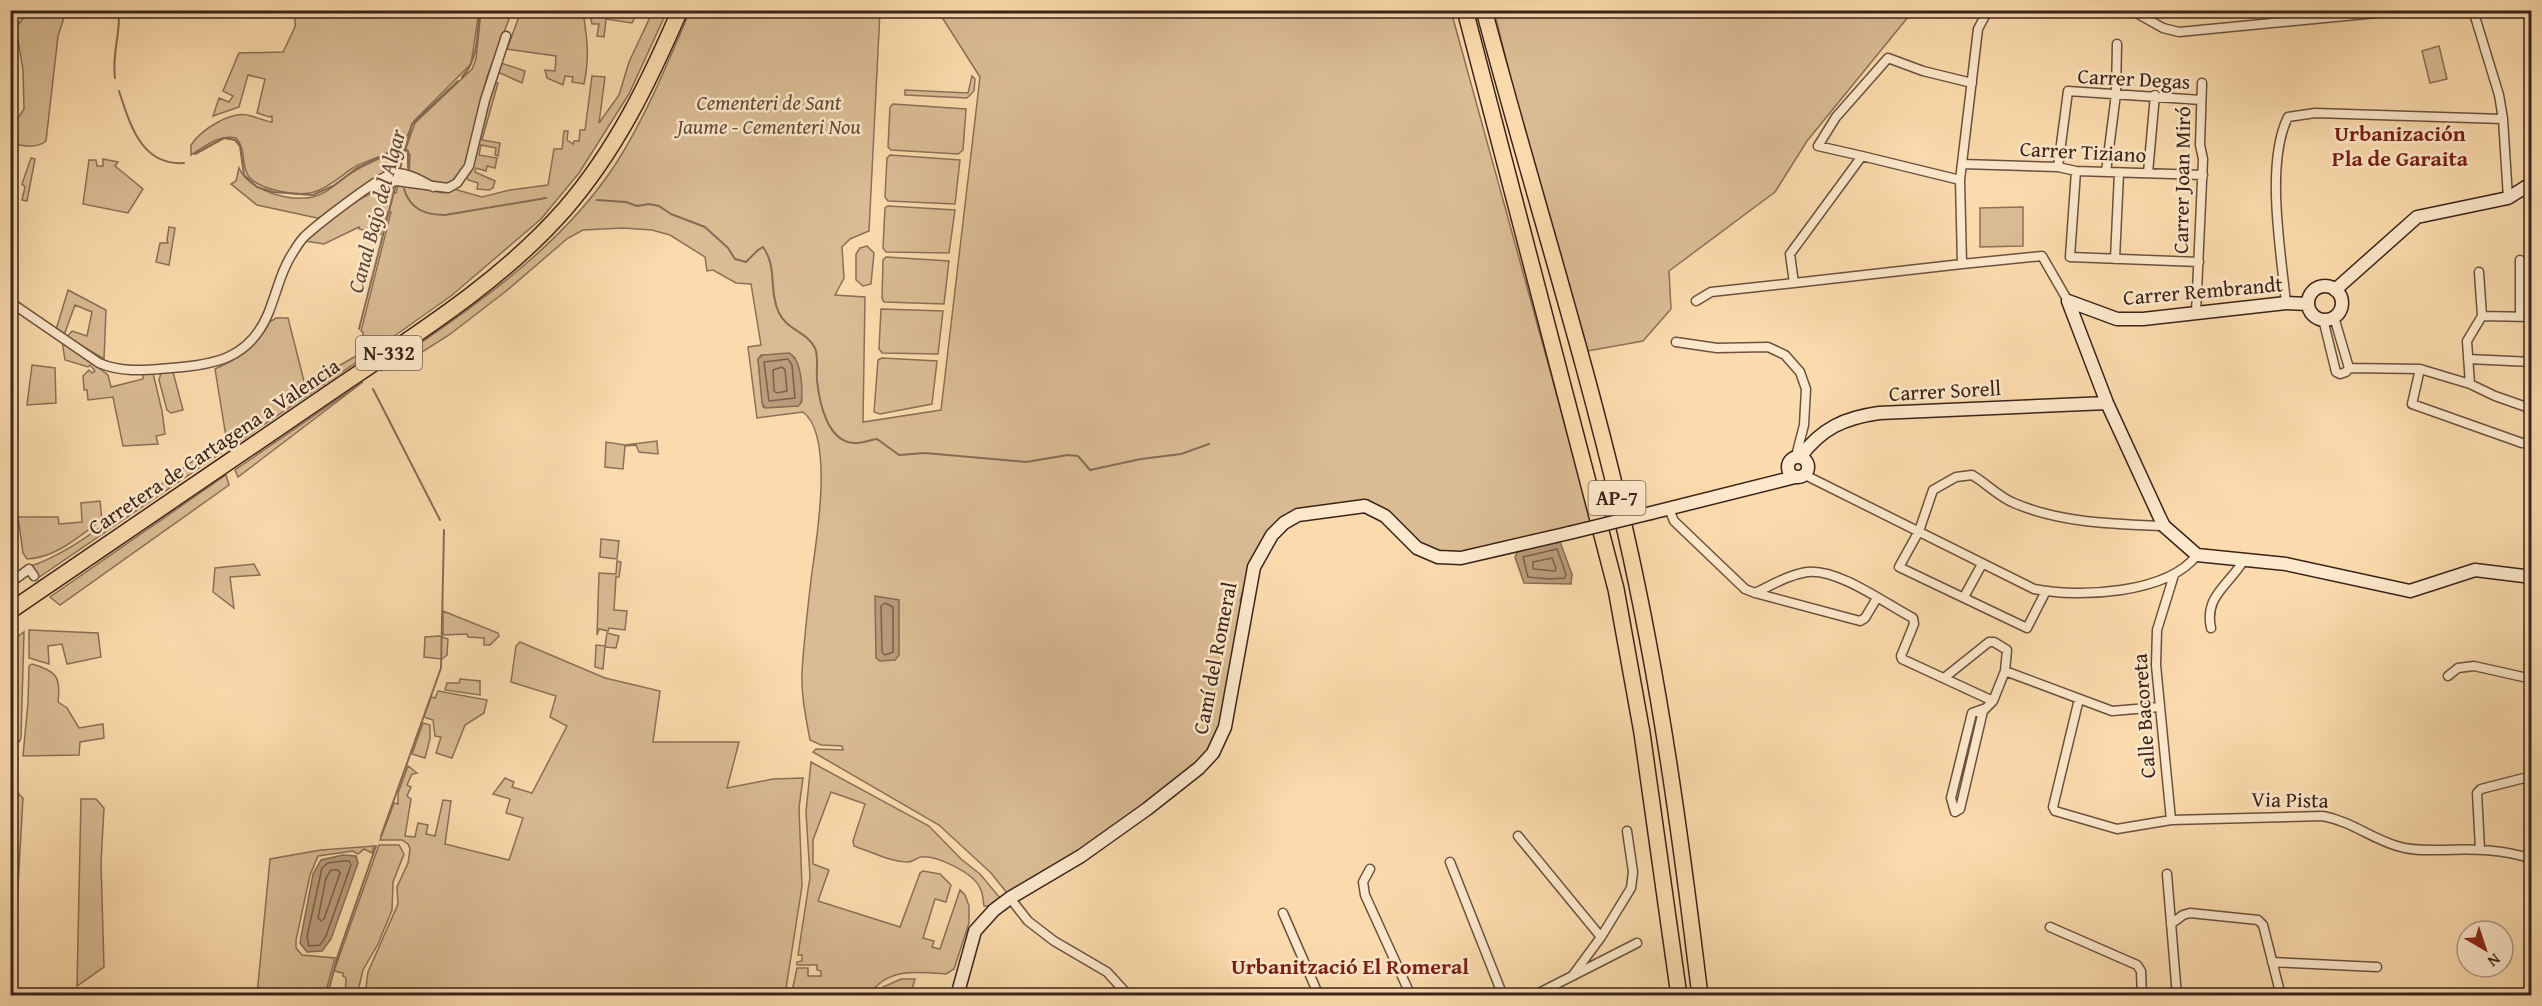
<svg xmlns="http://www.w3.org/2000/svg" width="2542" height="1006" viewBox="0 0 2542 1006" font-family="'Gentium Book Plus',serif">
<rect width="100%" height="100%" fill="#fbdbad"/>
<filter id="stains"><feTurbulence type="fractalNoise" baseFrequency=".00333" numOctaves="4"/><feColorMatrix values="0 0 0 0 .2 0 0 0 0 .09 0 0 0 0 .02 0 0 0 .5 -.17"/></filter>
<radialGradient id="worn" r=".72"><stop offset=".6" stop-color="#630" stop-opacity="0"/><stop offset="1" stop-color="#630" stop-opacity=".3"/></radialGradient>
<path fill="#dabc94" stroke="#8a7057" stroke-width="1.5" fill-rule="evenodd" d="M14,11H66L58,36L46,141C36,149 22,146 11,143V129L24,109L23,70L16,28L25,15Z
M295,11H479L471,64L414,121L402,147H396C385,156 371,159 358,165C343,173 331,187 314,192C298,197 260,190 249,177C240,165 247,149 236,138C219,134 206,146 191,155V145C201,130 232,109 251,116C256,117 265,121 272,122V116L269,117L257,113L265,79L248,75L239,107L213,116L219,98L229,102L233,96L223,91L239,53L283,52L295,27Z
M481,11H512L487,77L464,167L451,182L439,184L409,174L410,155L406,148L415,123L472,69L476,59Z
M521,11H583C587,39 590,55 584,84L572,82L573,77L565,76L563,85L547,78L545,70L555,71L556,56L507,49Z
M589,11V10L638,11L632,23L606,19L604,37L597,36L599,24H592Z
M653,11H667L629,94L579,173L541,219L451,296L363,358V332L361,331L391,212H388L381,234L359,229V227L324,244L305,241C328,222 364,190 394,186L392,192L396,193L398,184L443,193L454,189L482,197L510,190L548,185L554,149H562L564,131H568L567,140L573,144L574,141H579L580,130H585L592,76L605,77L599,123L619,95L629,62Z
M690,11H880L869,231L850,239L842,247L844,278L835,295L865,297L863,422L941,410L980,77L938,11H1451L1592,523L1468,553L1446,554L1427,548L1413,539L1375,505L1301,510L1249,569L1240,601L1243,602L1221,728L1215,743L1199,762L1084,849L1007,893L991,873L939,825L813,752L816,749L843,750L842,746L821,745L810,740C806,718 801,695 802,672C804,639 808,605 812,572C817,537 834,435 803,412L757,418L748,347L761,345L751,284L736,283L713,270L707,271L705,257L670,235L652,230L623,228L583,230L568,238L505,292L449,335L408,361L380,371C466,311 559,252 617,162C647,114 668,62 690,11ZM761,355L795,358L802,401L798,406L763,407L758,359Z
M1494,11H1913L1807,141L1775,192L1669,271L1671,309L1643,341L1588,351L1516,99Z
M2439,46L2447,79L2430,83L2422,51Z
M501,63L525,71L522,83L498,72Z
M972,76L975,79L974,91L967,98L905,95V90L968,93Z
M495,83H498L482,140L500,143L498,156L495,155L496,148L481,145L479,155L497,158L495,168L487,166L486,171L476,168L475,172L495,181L493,188L489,190L477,189L478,183L468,180L467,177Z
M893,104L966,109L963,150L958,154L891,150L888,147L890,107Z
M400,150L396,170L325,216L317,218L257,205L231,184L236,181L239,168C249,191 290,202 313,197C329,193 340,180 353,172C367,163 385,156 400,150Z
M890,155L960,160L955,204L888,201L885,197L887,158Z
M31,158L35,159L27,201L22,200L25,187L22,184Z
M103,159L118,162L115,166L143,189L128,213L83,204L89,160H96L97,166H103Z
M888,206L955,210L949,253L886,252L883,248L885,208Z
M2023,207V246L1980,247V208Z
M169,227L175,228L169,265L156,262L160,243H168L167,240Z
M867,246L874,253L871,284L863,286L856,280V254L860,248Z
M886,257L949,261L944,304L884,302L882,298L883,260Z
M68,290L106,310L104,359L67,337L72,331L87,336L92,312L75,305L64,335L56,330Z
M881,309L943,311L938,354L882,353L879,349Z
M276,318H288L305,385L356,356L357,362L228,449L215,369L233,360L248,348L268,323Z
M62,341L108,375L111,387L143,379V373H153L162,411L165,434L156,436L158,444L123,446L113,397L88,400L87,390H84L83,376L89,370L92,373L95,371L90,365L88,367L65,360Z
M882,358L937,361L932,404L880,414L874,412L878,360Z
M32,365L55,368L56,403L27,405Z
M173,372L183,410L171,413L167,410L159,380L161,373Z
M363,382L238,477L235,470Z
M218,441L221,453L38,578L31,566C64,555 93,532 122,512C155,489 187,467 218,441Z
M657,441L658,454L639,452L636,445L625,446L623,469L605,467L606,442L625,445Z
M226,475L229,485L60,605L50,597Z
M100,501L102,520C79,536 56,558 27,559L23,553L18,517H58L59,524L82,522L81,503Z
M601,539L619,541L617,559L600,557Z
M617,561L621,562L619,577H616L614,610L627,611L625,630L609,628L608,631L599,629L597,635L599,573L616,574Z
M254,564L260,575L230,577L234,608L213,592L215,568Z
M443,611L498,633L499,636L490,645H484V638L468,637L467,634L443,635Z
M29,630L98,633L101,657L67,664L62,644L48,646L49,664L29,658Z
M24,632L21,738L19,742H11V641Z
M607,633L619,636L616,648L605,647L603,669L595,667L596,645L605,646Z
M439,636L448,639L447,655L442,659L424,657L425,637Z
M520,642L605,678L660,691L653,742H739L727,788L773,779L803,778L799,808L802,886L785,995H365L368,972L398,904L397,887L408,863L410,849L408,844L402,840H380L394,803L398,804V793L408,766L417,773L412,774L407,785L411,787L407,796L411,799L405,836L415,837L418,823L428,825L426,834L435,836L443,800L451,801L445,844L509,860L523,818L506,813L510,799L493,794L505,778L514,782L512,787L532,793L567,726L550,717L556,696L511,682L516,646Z
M32,664C57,671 61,677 58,702L67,708L79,728L103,724L104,738L80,742L79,755L23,756L28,702L29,666Z
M460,679L480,681V695L445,690L447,683H459Z
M438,691L487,700L484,713L465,725L452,758L436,753L441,737L435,736L433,720L424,717L431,697L435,698Z
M423,723L430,725V739L425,758L412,754Z
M18,757C16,771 10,789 23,798L12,991H11L10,758Z
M811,762L929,826L961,859L980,874L1001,899L991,906H984C983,900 983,893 980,888C974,873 936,855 921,857C916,858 913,862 908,862C891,862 875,853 859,848L854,846L853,841L865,804L831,792L813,840V864L829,870L818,901L900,927L920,873L923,871L940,874L951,885L946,902L935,899L923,938L934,941L932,947L940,949L960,890L965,895L969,906V923L954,969L946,974C919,972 886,967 870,995L791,996L797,968H808V976H821V971L817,970V965H797V962L802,961V955H798L810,877L806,812Z
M81,799H96L104,808L101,863L104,967L77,986Z
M379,845H399L404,854L393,882L392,910L378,944L363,970L357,995H345L346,978L343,976V973L334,971Z
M374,846L372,853L364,849L358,854L353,851L318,856L310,875L296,940V948L302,955L335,958L325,995H257L270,859L321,850Z
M901,979H915L910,995H876L883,987Z"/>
<path fill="#ba9c7b" stroke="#876c54" stroke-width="1.5" d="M789,353C802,360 803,390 801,403L798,406L765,408L762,403L758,359L763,355Z
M1560,542L1572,574L1571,584L1524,583L1515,557L1518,551Z
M875,596L899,600V655L895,660L880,661L876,658Z
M343,855L356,856L358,863L331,939L322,951L307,952L300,943L301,937L313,874L321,860Z"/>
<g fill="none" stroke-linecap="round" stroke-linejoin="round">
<path stroke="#7a604a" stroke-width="1.5" d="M788,359L792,365L795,398L769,401L764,362Z
M782,367L785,370L787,391L777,393L774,391L773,370Z
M1557,549L1566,574L1565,578L1549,579L1528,577L1523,557Z
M1552,558L1556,568L1555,571L1533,569V562Z
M885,603L893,607V652L885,655L882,652L881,606Z
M343,861H349L351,865L326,936L320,945L309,946L307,937L322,868L328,863Z
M331,870H338L340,873L324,919L321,921L318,918L326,878Z"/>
<path stroke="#876c54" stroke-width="2" d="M111,10L119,17C119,38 112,57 115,78
M10,28L24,10
M462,77C479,59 477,34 480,10
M119,91C130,124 141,166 184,163
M195,154L224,138L235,140L240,146L244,175L257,187L273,192L313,195L333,186L357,168L399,148L408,151V168
M400,169L412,124L458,81
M404,189C410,209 425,215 445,215L546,198
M597,200L626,202L637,206L649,204L659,206L671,214L705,227L728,248L735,259L746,262L758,250L763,247C778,268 768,290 779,313C788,331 806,331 815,348C819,357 816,370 817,380C819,401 827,442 854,443C861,444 869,440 877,439L899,455L925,453L1026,462L1068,455L1078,456L1090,470L1141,459L1181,454L1209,444
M359,329L396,184
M373,389L440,520
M381,836L441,668L444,530
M327,996L338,955L376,846"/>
<defs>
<path id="street" d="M1988,10L1978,29L1960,180L1962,264L2042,256L2068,301
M2131,10L2163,28L2179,32L2408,10
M2473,10L2499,95L2503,119L2508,198
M1862,156L1818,146L1836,117L1888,58L1923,71L1972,83
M1962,164L2058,167L2076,171L2203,175
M2058,167L2068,91L2201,100
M2076,171L2070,257L2199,262
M2106,172L2116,94L2117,44
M2148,173L2155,95
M1960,180L1862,156L1790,254L1794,283L1962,264
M376,186L396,181L448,188L457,183L469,166L485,100L506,36
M2115,259L2119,173
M2479,272L2482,316
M1696,301L1711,292L1794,283
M10,302L99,363C122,373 146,370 171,368C214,365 249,359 268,314C277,292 281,270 294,251C297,246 301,240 305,236C317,225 382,174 394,173C407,172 422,181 433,187
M2286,303C2281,252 2265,163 2288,117L2315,113L2503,119
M2196,313L2203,159L2200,145L2202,83
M2520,315V260
M2323,319L2336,372L2340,374L2346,372L2349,368L2334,317
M1676,342L1717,348L1768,347L1785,355L1800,372L1806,389L1804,425L1796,456
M2468,359L2532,362
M2349,368L2420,369L2470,384L2495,396L2532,409
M2420,369L2412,404L2522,443H2532
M2470,384L2467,341L2482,316L2532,317
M1805,475L2034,589C2079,598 2167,594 2197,555
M1669,509L1674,521L1745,589L1755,593L1860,621L1865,618L1877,598
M10,583L29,569L34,576
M2046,591L2027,628L1899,567L1919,531L1933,490L1956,477L1972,475C1986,483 1999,497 2014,503C2060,523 2114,524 2164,526
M1755,593C1772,585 1788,575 1807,572C1838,568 1886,604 1913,618L1914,624L1901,656L1902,659L1993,701
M1964,597L1982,564
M2211,628C2204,596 2229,585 2244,560
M2448,676L2458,668L2474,666L2532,679
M1944,678L1989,642H1994L2007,650L2005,671
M2079,699L2053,807L2055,811L2117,829L2171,820L2323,816C2353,822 2370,838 2397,846C2412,851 2428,850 2443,850C2474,849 2503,849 2532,859
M1986,708L1972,713L1951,798L1955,812L1960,809L1983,711L1993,701L2005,671L2112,711L2159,707
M2532,753V768
M2171,820L2156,665L2157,630L2174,575
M1518,836L1601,937L1573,975
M2480,849L2477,793L2481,789L2532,776
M1450,862L1503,996
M1370,869L1363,882L1365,895L1411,996
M2167,874L2177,996
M1010,898L1028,921L1054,941L1107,972L1129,996
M1283,913L1319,996
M2171,924L2183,915L2190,913L2258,920L2263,925L2281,996
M2050,927L2137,965L2141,971L2142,996
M1601,937L1631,888L1633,872L1627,831
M2272,962L2377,967
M1533,996L1637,943"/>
<path id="secondary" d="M2308 303a17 17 0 1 1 34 0a17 17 0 1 1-34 0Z
M2335,290L2417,217L2508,198L2532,183
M2068,301L2107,403L2160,518L2164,526L2197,555L2286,564L2410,591L2475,570L2532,577
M2068,301L2117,319H2143L2286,303L2308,304
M1788 467a10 10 0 1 1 20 0a10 10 0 1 1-20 0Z
M1800,457C1822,428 1844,418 1879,413L2107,403
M1651,513L1795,477
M957,996L975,931L994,910L1010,898L1081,856L1147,809L1199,768L1213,753L1225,727L1254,567L1272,535L1284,523L1298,515L1365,506L1385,516L1417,548L1438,557L1461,558L1569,533"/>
<path id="highway" d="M1465,10L1616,589L1642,733L1679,996
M1484,10C1530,184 1585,355 1625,530C1660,683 1681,839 1700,996
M10,611C118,538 226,464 334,390C415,335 500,283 565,209C616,150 649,82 680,10"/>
</defs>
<use href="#street" stroke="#6b513f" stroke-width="11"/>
<use href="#secondary" stroke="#3b231a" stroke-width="15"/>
<use href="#highway" stroke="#3b231a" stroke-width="18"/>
<use href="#street" stroke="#fce8ca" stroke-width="8"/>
<use href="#secondary" stroke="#fce8ca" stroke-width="12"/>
<use href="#highway" stroke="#fbdbad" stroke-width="15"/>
<defs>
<path id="secondary-bridge" d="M1569,533L1651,513"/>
</defs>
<use href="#secondary-bridge" stroke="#3b231a" stroke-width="15" stroke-linecap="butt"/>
<use href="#secondary-bridge" stroke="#fce8ca" stroke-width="12"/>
</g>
<g text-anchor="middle" stroke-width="5" stroke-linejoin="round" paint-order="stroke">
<g fill="#fce8ca" stroke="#755e4f" stroke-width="1.5">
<rect x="356" y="336" width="66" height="34" rx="4.5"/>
<rect x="1588.5" y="481" width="57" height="34" rx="4.5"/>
</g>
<g font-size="20" font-weight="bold" fill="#3b231a">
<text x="389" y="360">N-332</text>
<text x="1617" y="505">AP-7</text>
</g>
<g font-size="21" fill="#3b231a" stroke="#fce8ca">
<text transform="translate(2134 79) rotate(3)" y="7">Carrer Degas</text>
<text transform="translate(2083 152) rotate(3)" y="7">Carrer Tiziano</text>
<text transform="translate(2182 180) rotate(-89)" y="7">Carrer Joan Miró</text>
<text transform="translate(2203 291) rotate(-5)" y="7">Carrer Rembrandt</text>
<text transform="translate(1945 391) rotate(-3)" y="7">Carrer Sorell</text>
<text transform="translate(214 447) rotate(-34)" y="7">Carretera de Cartagena a Valencia</text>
<text transform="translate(1215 658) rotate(-79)" y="7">Camí del Romeral</text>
<text transform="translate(2144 716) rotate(-94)" y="7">Calle Bacoreta</text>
<text transform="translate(2290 800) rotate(1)" y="7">Via Pista</text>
</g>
<g font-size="21" font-style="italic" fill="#634938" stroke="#fce8ca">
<text x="769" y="110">Cementeri de Sant<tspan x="769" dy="24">Jaume - Cementeri Nou</tspan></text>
</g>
<g font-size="22" font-weight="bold" fill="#7a1f14" stroke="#fce8ca">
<text x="2400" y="141">Urbanización<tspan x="2400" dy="25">Pla de Garaita</tspan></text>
<text x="1350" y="974">Urbanització El Romeral</text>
</g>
<g font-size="22" font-style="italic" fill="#614737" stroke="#fce8ca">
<text transform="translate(376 211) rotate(-75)" y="8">Canal Bajo del Algar</text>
</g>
</g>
<rect width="2542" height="1006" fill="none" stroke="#fbdbad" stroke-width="36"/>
<rect x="12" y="12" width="2518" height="982" fill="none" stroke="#3b231a" stroke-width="3"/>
<rect x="18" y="18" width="2506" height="970" fill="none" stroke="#3b231a" stroke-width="1.5"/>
<g transform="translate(2485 949) rotate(141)"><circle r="28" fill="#fce8ca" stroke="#af9984" stroke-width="1.5"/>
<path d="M0-4.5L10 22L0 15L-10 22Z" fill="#8f2418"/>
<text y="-9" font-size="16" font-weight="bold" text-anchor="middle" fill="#3b231a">N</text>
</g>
<rect width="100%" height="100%" filter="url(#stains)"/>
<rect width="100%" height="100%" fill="url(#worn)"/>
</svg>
